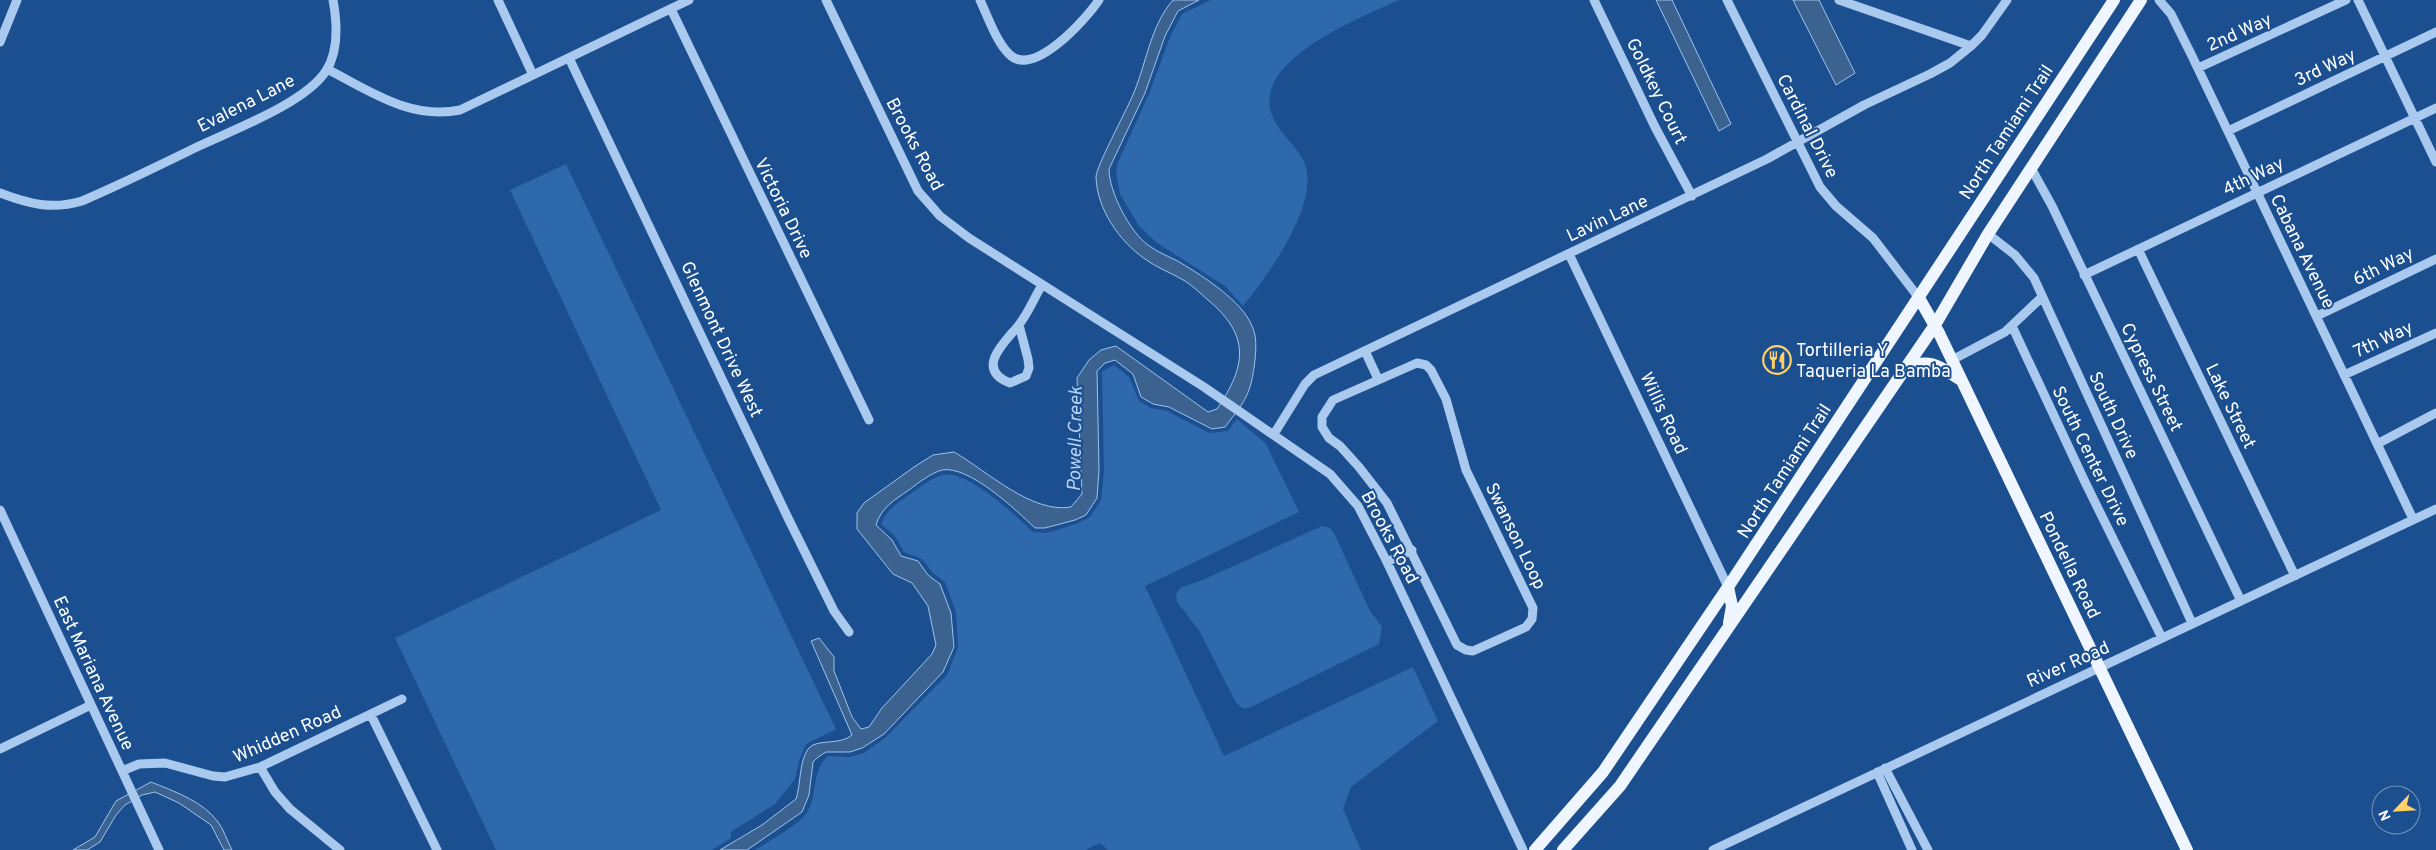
<svg xmlns="http://www.w3.org/2000/svg" width="2436" height="850" viewBox="0 0 2436 850" font-family="Overpass,sans-serif">
<rect width="100%" height="100%" fill="#1b4f8f"/>
<path fill="#2e69ad" d="M1211,0H1399C1362,17 1251,60 1272,115C1279,135 1304,150 1307,172C1313,213 1268,275 1243,306L1225,286L1157,243L1139,226L1120,194L1116,174L1118,162L1149,94L1170,37L1182,14Z
M566,164L836,729L806,744L799,761L795,779L775,804L731,832V838L712,850H496L395,638L661,510L510,190Z
M1114,365L1129,377L1139,401L1151,408L1167,411L1209,433L1228,431L1237,419L1266,444L1299,512L1145,586L1224,756L1413,667L1438,721L1351,787L1343,809L1361,850H1108L1100,843L1085,850H755C768,842 798,825 806,814C819,796 810,772 828,756L850,757L864,753L886,737L947,675L958,647L956,612L945,582L932,572L922,559L904,552L895,536L881,524C886,510 898,503 910,494C919,488 932,477 943,475C968,470 1016,516 1033,532L1046,533L1076,524L1090,517L1101,500L1104,471L1102,372Z
M1322,526L1330,528L1334,533L1370,611L1382,627L1379,644L1249,708H1242L1235,701L1200,632L1177,602L1176,594L1180,588L1205,579Z"/>
<path fill="#3c6290" stroke="#9cc4f0" d="M1173,0H1199L1178,11L1165,36L1145,93L1109,169C1109,192 1130,232 1148,245C1158,253 1171,257 1181,263C1204,277 1242,301 1252,326C1257,336 1256,349 1255,360C1251,394 1246,400 1225,427L1212,429L1169,407L1153,404L1141,397L1133,374L1115,360L1105,363L1097,371L1099,470L1097,498L1086,515L1075,520L1045,528H1035C1016,510 969,465 942,470C931,473 918,483 909,490C894,500 881,508 876,525L892,540L901,556L918,561L928,575L940,584L951,613L954,647L943,672L884,734L862,748L850,752H826L818,757L813,762L809,795L802,812L747,850H720L762,825L796,799C801,784 799,762 808,749C816,738 840,746 852,735L811,641L819,638L834,657V671L852,717L861,729L869,727L882,708L932,654L936,645L928,606L912,583L893,574L857,529V513L864,503L914,467L933,455L954,452C987,471 1032,514 1071,507L1082,494L1077,378L1089,360L1101,350L1116,346L1208,412L1217,409C1246,366 1251,336 1208,300C1201,294 1193,286 1185,281C1172,273 1157,268 1145,259C1119,241 1097,209 1096,177C1096,167 1126,111 1132,97C1146,66 1150,26 1173,0Z
M1656,0H1672L1731,124L1719,131Z
M1793,0H1819L1855,73L1836,85Z
M151,782C173,791 203,801 218,822C224,830 227,841 232,850H224L211,825L179,803L155,792L142,795L125,805L116,815L100,842L87,850H73L95,837L116,801Z"/>
<g fill="none" stroke-linecap="round" stroke-linejoin="round">
<path stroke="#a9c9ee" stroke-width="9" d="M498,0L533,75
M826,0L918,191L940,216L969,238L1204,387L1330,474L1358,506L1387,562L1523,850
M980,0C988,17 996,41 1009,54C1033,79 1086,19 1099,0
M1594,0L1655,127L1692,196
M1727,0L1820,187L1836,206L1873,238L1919,298
M1839,0L1971,46
M2159,0L2171,14L2192,56L2413,519
M2358,0L2436,162
M671,9L869,420
M0,42L17,0
M569,58L788,518L834,611L849,632
M2198,68L2346,0
M327,69C370,91 410,120 460,110L689,0
M2228,131L2436,32
M2031,168L2052,206L2241,601
M0,193C29,204 52,210 82,201C122,184 160,165 199,146C235,129 305,103 326,71C339,51 337,22 333,0
M1988,234L2015,255L2034,278L2192,623
M2138,249L2295,576
M1569,254L1728,587
M2084,275L2436,108
M2317,316L2436,259
M1019,325L1028,359L1029,368L1026,376L1010,383C974,369 1005,342 1018,326C1028,314 1034,298 1042,285
M2012,326L2085,482L2162,638
M1365,351L1378,379
M1952,360L2005,332L2042,297
M1417,363L1426,365L1431,370L1446,399L1466,470L1533,608L1532,619L1526,627L1473,651L1466,650L1457,645L1387,503L1359,467L1340,446L1329,438L1322,427V417L1333,400Z
M2344,375L2436,333
M1274,434L1305,384L1314,375L1767,159L1864,105L1930,74L1950,63L1971,46L1982,35L2007,0
M2377,444L2436,413
M0,510L159,850
M1387,562L1412,550
M371,715L437,850
M0,749L91,705
M260,767L275,792L290,809L340,850
M1885,768L1928,850
M122,771L139,764L165,763L213,776L225,777L260,767L402,699
M1877,772L1912,850
M1713,850L2436,509"/>
<path stroke="#f0f6ff" stroke-width="12" d="M1919,298L1939,333L2187,850
M1906,367C1932,358 1940,367 1961,380
M1728,587L1732,606L1729,623
M1535,850L1603,772L1728,587L2114,0
M1563,850L1620,786L1935,325L1988,234L2141,0"/>
</g>
<defs>
<symbol id="restaurant-ring" viewBox="-11 -11 22 22"><circle r="9.5" fill="#1b4f8f" stroke="#ffd166" stroke-width="1.5"/><path d="M-5-6h1v4h1v-4h1v4h1v-4h1v5L-1.5 .5V6h-2V.5L-5-1ZM5-6V6H3V1.5H1.5Q1.5-4 5-6Z" fill="#ffd166"/></symbol>
</defs>
<g fill-rule="evenodd">
<use href="#restaurant-ring" x="1761" y="344" width="32" height="32"/>
</g>
<g text-anchor="middle" stroke-width="4" stroke-linejoin="round" paint-order="stroke">
<g font-size="18" fill="#fff" stroke="#1b4f8f">
<text transform="translate(2239 32) rotate(-24)" y="6">2nd Way</text>
<text transform="translate(2325 67) rotate(-25)" y="6">3rd Way</text>
<text transform="translate(1657 91) rotate(64)" y="6">Goldkey Court</text>
<text transform="translate(246 103) rotate(-27)" y="6">Evalena Lane</text>
<text transform="translate(1808 126) rotate(63)" y="6">Cardinal Drive</text>
<text transform="translate(2006 132) rotate(-57)" y="6">North Tamiami Trail</text>
<text transform="translate(915 144) rotate(62)" y="6">Brooks Road</text>
<text transform="translate(2253 176) rotate(-26)" y="6">4th Way</text>
<text transform="translate(784 208) rotate(64)" y="6">Victoria Drive</text>
<text transform="translate(1607 218) rotate(-25)" y="6">Lavin Lane</text>
<text transform="translate(2303 251) rotate(64)" y="6">Cabana Avenue</text>
<text transform="translate(2383 266) rotate(-26)" y="6">6th Way</text>
<text transform="translate(722 339) rotate(65)" y="6">Glenmont Drive West</text>
<text transform="translate(2383 339) rotate(-25)" y="6">7th Way</text>
<text transform="translate(2152 377) rotate(64)" y="6">Cypress Street</text>
<text transform="translate(2231 406) rotate(64)" y="6">Lake Street</text>
<text transform="translate(1664 413) rotate(65)" y="6">Willis Road</text>
<text transform="translate(2114 415) rotate(65)" y="6">South Drive</text>
<text transform="translate(2091 456) rotate(64)" y="6">South Center Drive</text>
<text transform="translate(1784 471) rotate(-57)" y="6">North Tamiami Trail</text>
<text transform="translate(1516 536) rotate(64)" y="6">Swanson Loop</text>
<text transform="translate(1390 537) rotate(62)" y="6">Brooks Road</text>
<text transform="translate(2070 565) rotate(64)" y="6">Pondella Road</text>
<text transform="translate(2068 664) rotate(-24)" y="6">River Road</text>
<text transform="translate(94 673) rotate(65)" y="6">East Mariana Avenue</text>
<text transform="translate(287 734) rotate(-24)" y="6">Whidden Road</text>
</g>
<g font-size="18" fill="#fff" stroke="#1b4f8f" text-anchor="start">
<text x="1796" y="356">Tortilleria Y<tspan x="1796" dy="21">Taqueria La Bamba</tspan></text>
</g>
<g font-size="19" font-style="italic" fill="#b5d3f5" stroke="#1b4f8f">
<text transform="translate(1074 439) rotate(-89)" y="7">Powell Creek</text>
</g>
</g>
<g transform="translate(2396 810) rotate(245)"><circle r="24" fill="#1b4f8f" stroke="#7695bc"/>
<path d="M0-4L9 19L0 12L-9 19Z" fill="#ffd166"/>
<text y="-8" font-size="14" font-weight="bold" text-anchor="middle" fill="#ffffff">N</text>
</g>
</svg>
